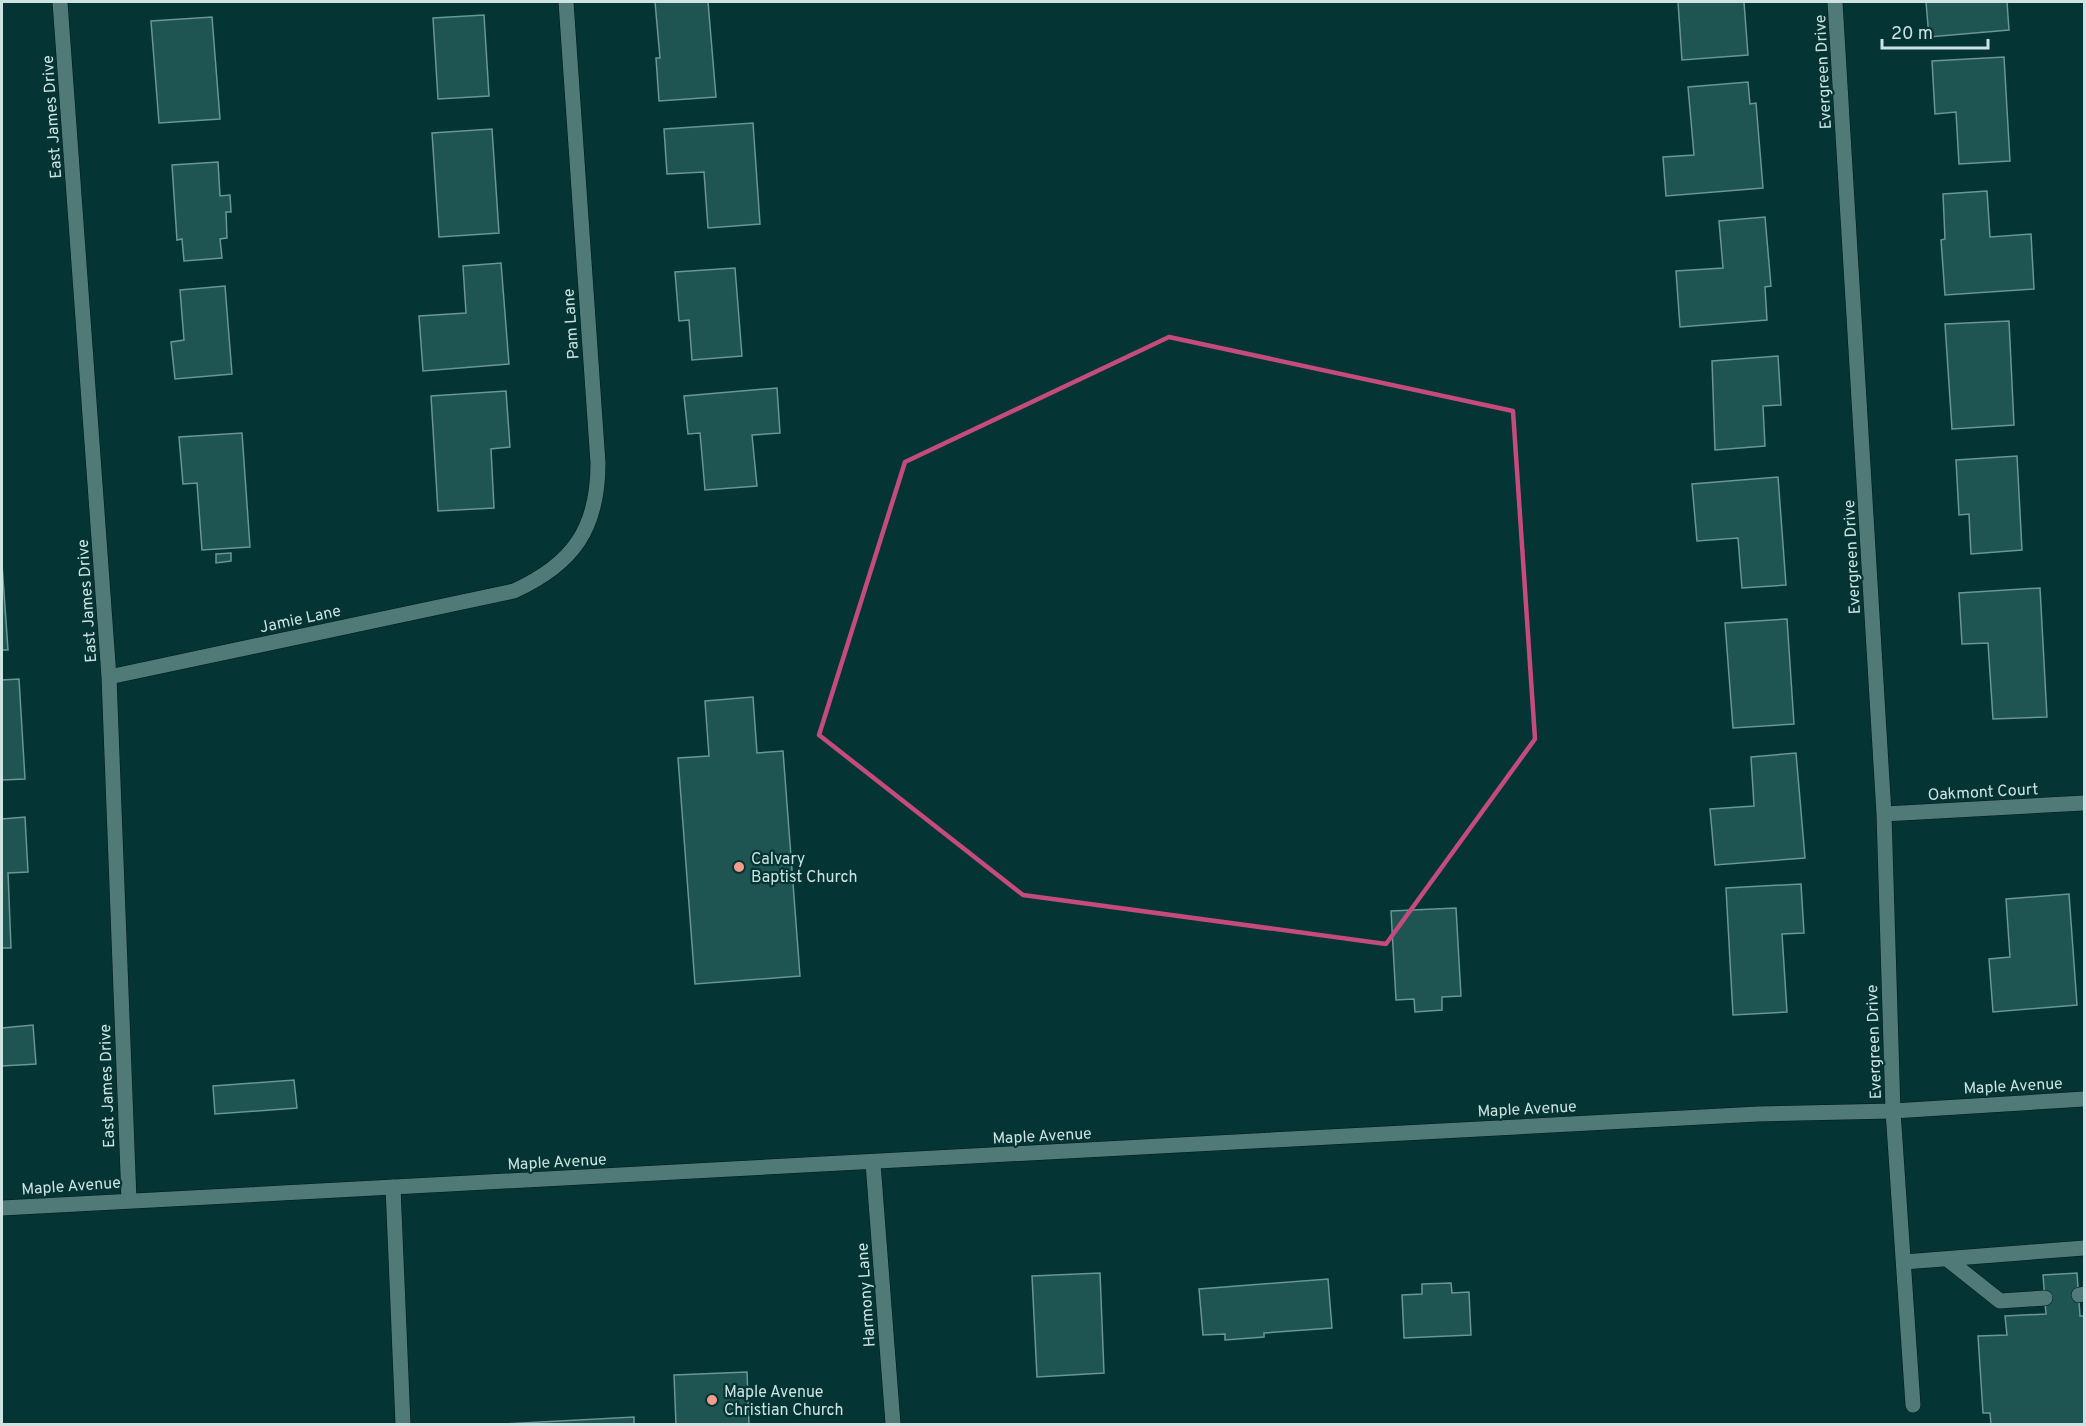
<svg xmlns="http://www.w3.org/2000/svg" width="2086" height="1426" viewBox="0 0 2086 1426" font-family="Overpass,sans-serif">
<rect width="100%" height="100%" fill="#043433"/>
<path fill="#1e5452" stroke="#6a9694" stroke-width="1.5" d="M655,2H708L716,97L659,101L656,58H660Z
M1678,2H1744L1748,55L1682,60Z
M1926,2H2007L2009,30L1929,37Z
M484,15L489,96L438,99L433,18Z
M212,17L220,119L159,123L151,21Z
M2004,57L2010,161L1959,164L1956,112L1935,114L1932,61Z
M1748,82L1750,104L1756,103L1763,188L1666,196L1663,157L1694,155L1688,87Z
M753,123L760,224L708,228L704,172L667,174L664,129Z
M492,129L499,233L439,237L432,133Z
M218,162L220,196L230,195L231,212H226L227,238L220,239L222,258L184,261L182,239L177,240L172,165Z
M1987,191L1990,237L2031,234L2034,289L1945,295L1941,240L1945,239L1943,194Z
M1765,217L1771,286L1765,287L1767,320L1680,327L1676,271L1723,268L1719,221Z
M501,263L509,364L423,371L419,316L466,313L463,266Z
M735,268L742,356L692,360L689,320L679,321L675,272Z
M225,286L232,374L175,379L171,342L184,340L180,290Z
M2009,321L2014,425L1952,429L1945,324Z
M1778,356L1781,405L1763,406L1765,446L1715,450L1712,361Z
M777,388L780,433L752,435L757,486L705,490L700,433L688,434L684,396Z
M506,391L510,447L491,449L494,508L438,511L431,396Z
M242,433L250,547L202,550L197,483L183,484L179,437Z
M2017,456L2022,550L1971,554L1969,514L1959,515L1956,460Z
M1778,477L1786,585L1742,588L1738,538L1697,541L1692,484Z
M231,553V561L216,563V554Z
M2,564L8,650H2Z
M2040,588L2047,717L1993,719L1988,643L1962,644L1959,593Z
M1787,619L1794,724L1733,728L1725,623Z
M19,679L25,779L2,780V680Z
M753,697L757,753L783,751L800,976L695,984L678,758L709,756L705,701Z
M1796,753L1805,858L1715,865L1710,809L1754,806L1751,757Z
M25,817L28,872L8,873L11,948H2V819Z
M1801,884L1804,933L1782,934L1787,1012L1733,1015L1726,888Z
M2069,894L2077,1005L1993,1012L1989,959L2010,957L2006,899Z
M1456,908L1461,996L1442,997V1010L1415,1012L1414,999L1396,1000L1391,911Z
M33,1025L36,1064L2,1066V1028Z
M294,1080L297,1108L215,1114L213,1086Z
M1100,1273L1104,1373L1037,1377L1032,1276Z
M2077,1273L2080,1316H2084V1424H1991L1990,1413H1983L1978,1336L2007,1335L2005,1316L2046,1314L2043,1275Z
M1328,1279L1332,1328L1264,1333V1337L1225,1340V1334L1203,1335L1199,1289Z
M1451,1283L1452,1293L1469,1292L1471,1335L1404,1338L1402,1295L1422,1294V1284Z
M747,1372L749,1424H676L674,1375Z
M634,1417V1424H504Z"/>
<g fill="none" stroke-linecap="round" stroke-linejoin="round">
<defs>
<path id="service" d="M1893,1111L1913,1405
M393,1187L403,1424
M1947,1259L2000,1301L2045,1298
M1904,1262L2084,1248
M2079,1295L2084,1294"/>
<path id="minor" d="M60,2L109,677L129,1200
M1835,2L1884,814L1893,1111
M109,677L514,591C573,564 598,529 598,463L566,2
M1884,814L2084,803
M873,1163L893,1424
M2,1208L1758,1114L1893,1111L2084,1099"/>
</defs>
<use href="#service" stroke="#031918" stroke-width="16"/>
<use href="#minor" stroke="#031918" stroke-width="16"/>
<use href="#service" stroke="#4f7a78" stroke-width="15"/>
<use href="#minor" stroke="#4f7a78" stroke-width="15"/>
</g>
<path fill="none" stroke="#c44b7c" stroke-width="4.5" stroke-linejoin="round" d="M1169,337L1513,411L1535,739L1386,944L1023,895L819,735L905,462Z"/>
<g fill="#f49d8c" stroke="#043433" stroke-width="2">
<circle cx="739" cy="867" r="6"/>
<circle cx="712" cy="1400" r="6"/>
</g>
<g text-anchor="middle" stroke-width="4.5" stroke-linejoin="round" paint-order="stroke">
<g font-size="16" fill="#cce3e1" stroke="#043433">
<text transform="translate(1822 72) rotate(-93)" y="6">Evergreen Drive</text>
<text transform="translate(51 117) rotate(-94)" y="6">East James Drive</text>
<text transform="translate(570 324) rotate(-94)" y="6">Pam Lane</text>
<text transform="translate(1851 557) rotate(-93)" y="6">Evergreen Drive</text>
<text transform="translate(86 601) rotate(-94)" y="6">East James Drive</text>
<text transform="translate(300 618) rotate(-12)" y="6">Jamie Lane</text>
<text transform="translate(1983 791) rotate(-3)" y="6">Oakmont Court</text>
<text transform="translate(1873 1042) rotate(-92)" y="6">Evergreen Drive</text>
<text transform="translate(2013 1085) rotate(-3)" y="6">Maple Avenue</text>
<text transform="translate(106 1086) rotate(-92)" y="6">East James Drive</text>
<text transform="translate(1527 1108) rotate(-3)" y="6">Maple Avenue</text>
<text transform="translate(1042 1135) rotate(-3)" y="6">Maple Avenue</text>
<text transform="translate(557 1161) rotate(-3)" y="6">Maple Avenue</text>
<text transform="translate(71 1185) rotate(-4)" y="6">Maple Avenue</text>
<text transform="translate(865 1295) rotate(-94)" y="6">Harmony Lane</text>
</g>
<g font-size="16" fill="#cce3e1" stroke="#043433" text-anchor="start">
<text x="751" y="864">Calvary<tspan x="751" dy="18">Baptist Church</tspan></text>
<text x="724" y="1397">Maple Avenue<tspan x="724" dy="18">Christian Church</tspan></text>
</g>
</g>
<rect width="2086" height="1426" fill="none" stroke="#cce3e1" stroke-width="6"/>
<path d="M1882 39v9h106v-9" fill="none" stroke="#cce3e1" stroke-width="3"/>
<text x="1891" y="39" font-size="18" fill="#cce3e1" stroke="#043433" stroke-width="4.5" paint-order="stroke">20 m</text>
</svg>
